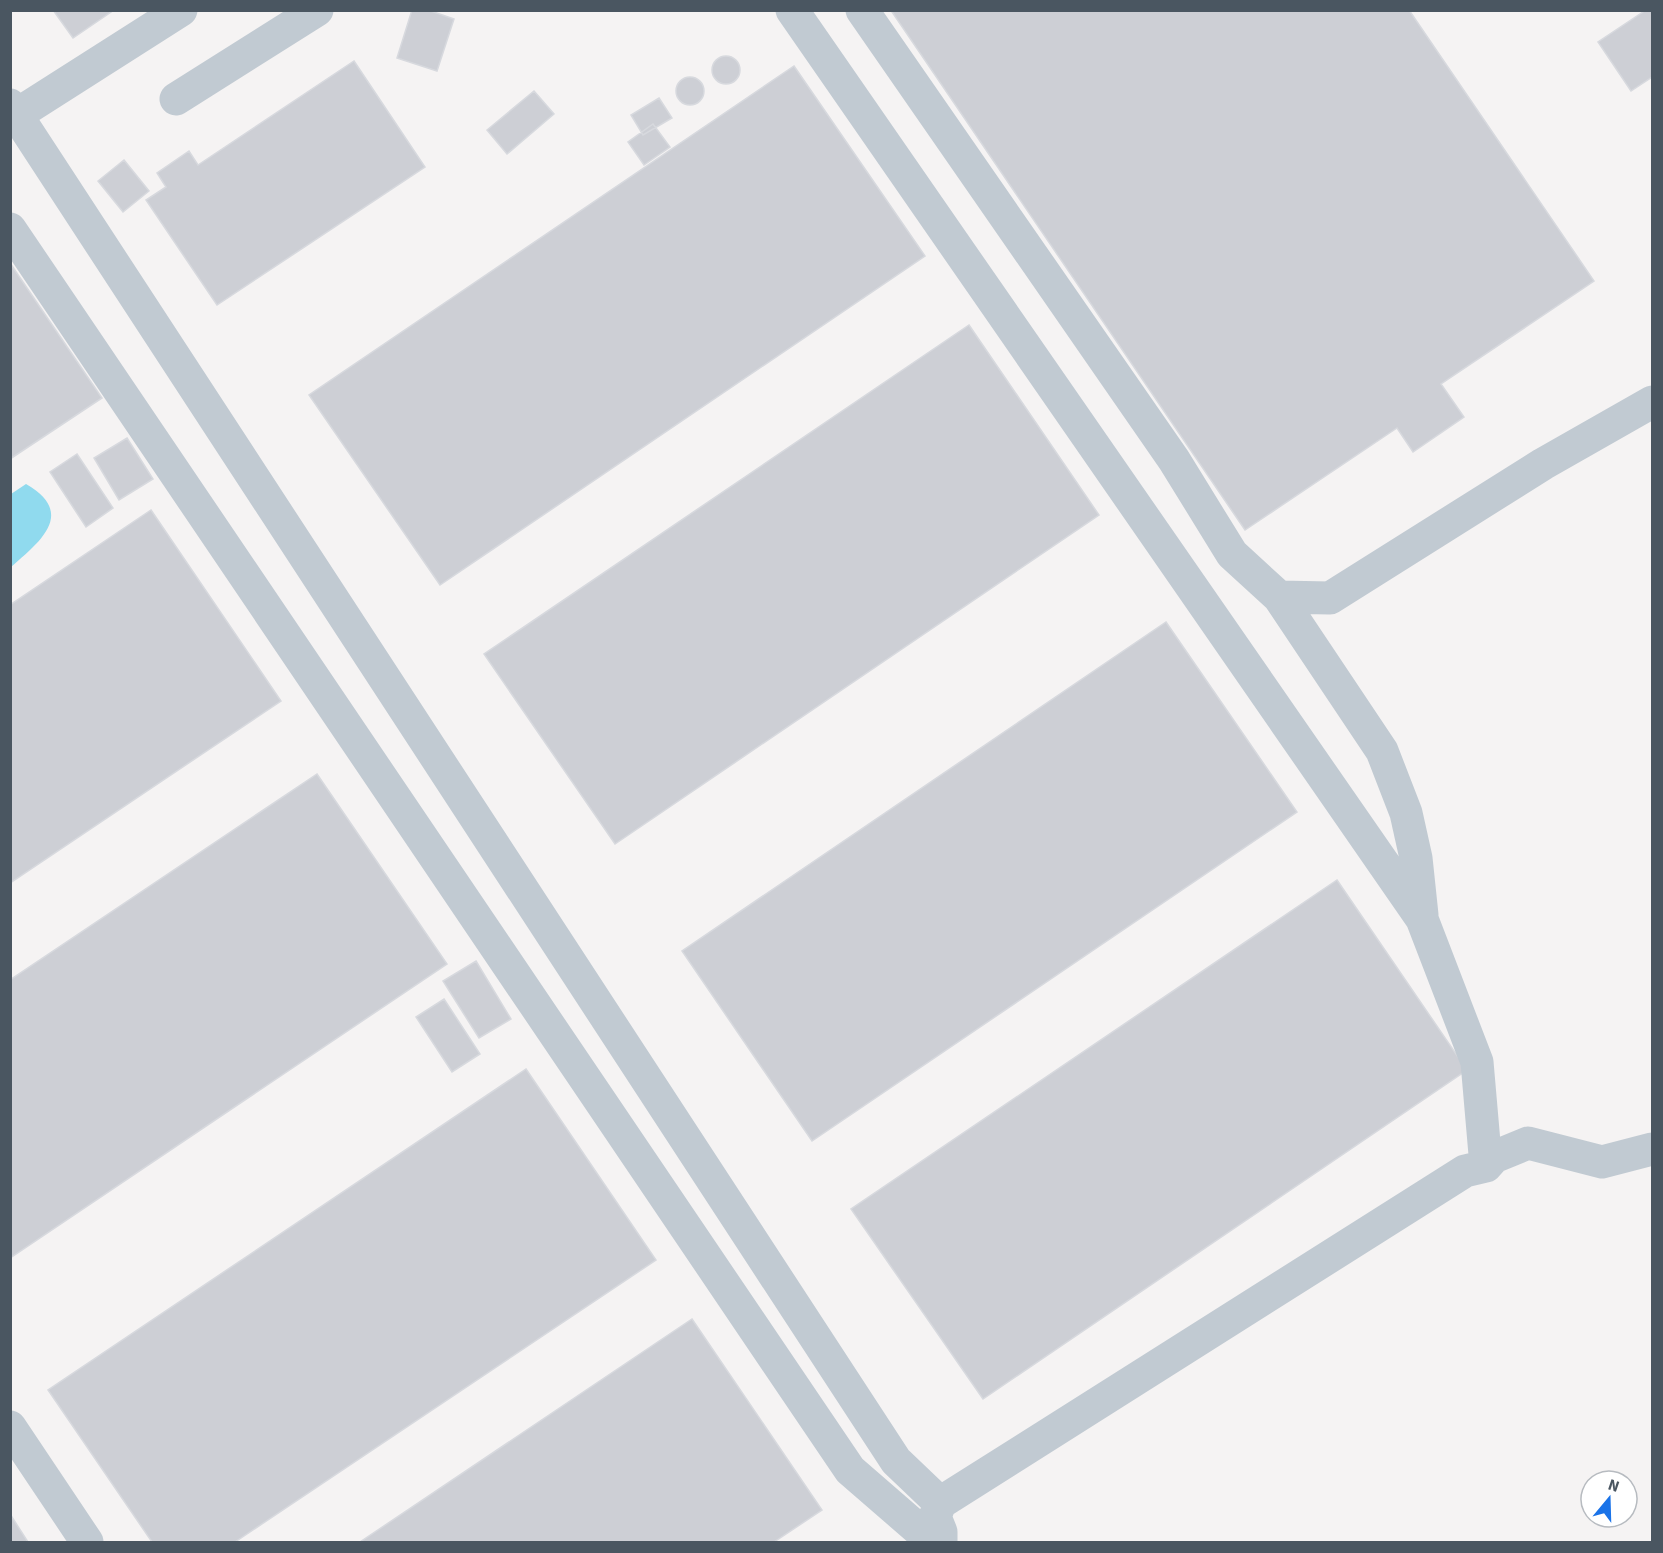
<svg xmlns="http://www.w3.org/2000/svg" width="1663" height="1553" viewBox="0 0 1663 1553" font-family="'Source Sans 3',sans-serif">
<rect width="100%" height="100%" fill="#f5f3f3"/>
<path fill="#90daee" d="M26,484C76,513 41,541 11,567V494Z"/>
<path fill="#cdcfd5" stroke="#d7d9de" stroke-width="1.5" d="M53,10H114L73,38Z
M412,10H428L454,19L437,71L397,58Z
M895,10H1409L1594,281L1441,384L1464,417L1413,452L1397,428L1245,530L892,12Z
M1646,10H1652V77L1631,91L1598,42Z
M712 70a14 14 0 1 1 28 0a14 14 0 1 1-28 0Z
M354,61L425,167L217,305L146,200L166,187L157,173L189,151L198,165Z
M794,66L925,256L440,585L309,395Z
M676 91a14 14 0 1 1 28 0a14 14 0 1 1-28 0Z
M534,91L554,114L507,154L487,130Z
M659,98L672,118L643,135L631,115Z
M653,124L670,147L644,165L628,142Z
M124,160L149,191L123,212L98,181Z
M10,263L102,398L10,459Z
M969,325L1099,515L615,844L484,654Z
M127,438L153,479L119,500L94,458Z
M77,454L113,508L86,527L50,472Z
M151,510L281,701L10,883V605Z
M1166,622L1297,812L812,1141L682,951Z
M317,774L447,964L10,1258V980Z
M1337,880L1467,1070L983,1399L851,1209Z
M476,961L511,1019L479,1038L443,981Z
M444,999L480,1054L452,1072L416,1017Z
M526,1069L656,1260L235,1542H152L48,1390Z
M692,1319L822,1510L774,1542H360Z
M10,1514L28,1542H10Z"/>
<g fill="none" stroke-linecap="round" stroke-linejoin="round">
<path stroke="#c1cad2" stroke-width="33" d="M792,10L1422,919L1477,1062L1486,1166L1465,1171L940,1503L935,1517L941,1532V1542
M862,10L1174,460L1232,554L1279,597
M176,99L317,10
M10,105L896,1461L940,1503
M10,119L181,10
M10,229L850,1470L933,1542
M1422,915L1416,858L1406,813L1382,751L1279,597L1330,598L1543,464L1652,402
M1486,1166L1494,1157L1528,1143L1602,1162L1652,1149
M10,1427L87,1542"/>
</g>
<rect width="1663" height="1553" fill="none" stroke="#4a5661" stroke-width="24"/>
<g transform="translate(1609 1499) rotate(19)"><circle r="28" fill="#ffffff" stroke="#b7bbc0" stroke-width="1.5"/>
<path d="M0-4.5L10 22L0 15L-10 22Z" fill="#1a73e8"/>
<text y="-9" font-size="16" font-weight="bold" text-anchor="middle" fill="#4a5661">N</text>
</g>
</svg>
